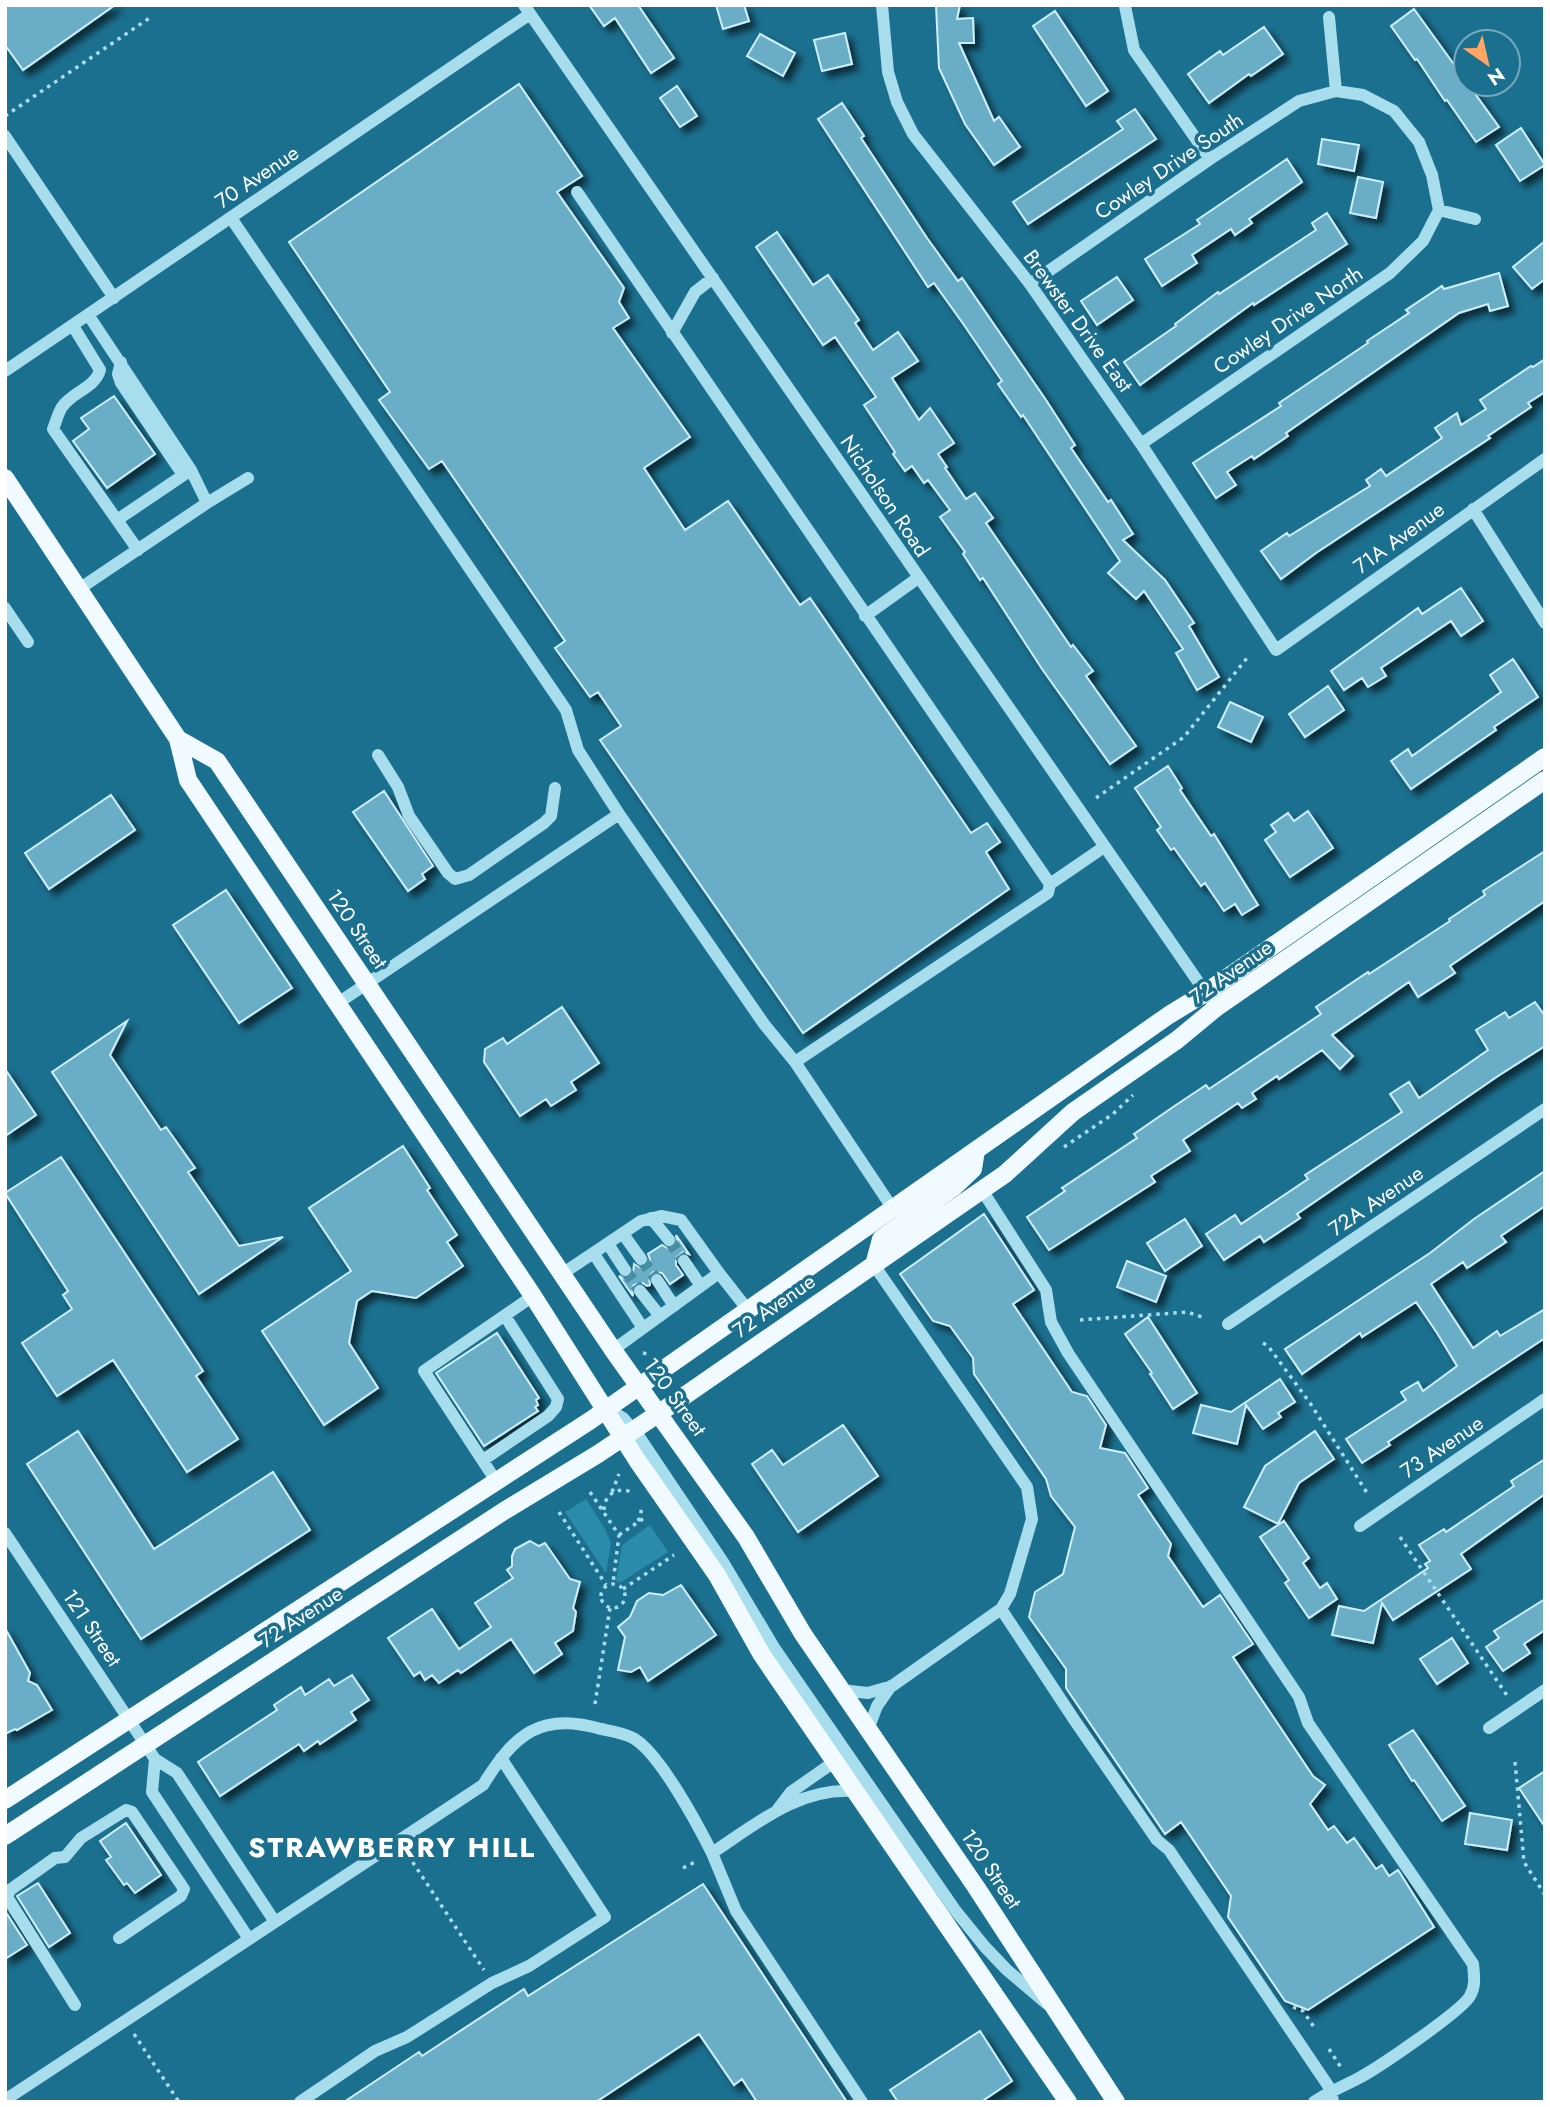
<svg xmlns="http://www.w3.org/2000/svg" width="1550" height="2107" viewBox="0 0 1550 2107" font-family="Jost,sans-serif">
<defs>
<filter id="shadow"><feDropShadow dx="6" dy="6" stdDeviation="3.5" flood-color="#0009"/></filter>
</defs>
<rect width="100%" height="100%" fill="#1b708f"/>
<path fill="#2a8bab" d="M586,1499L605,1529L611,1543L606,1573L565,1512Z
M650,1525L668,1552L621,1582L616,1581L622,1545Z"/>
<path fill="#69aec6" stroke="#ceeffa" stroke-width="2" filter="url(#shadow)" d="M5,5H115L23,70L5,45Z
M589,5H638L674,58L651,73L615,18L604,26Z
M716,5H744L749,21L723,29Z
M936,5H960L957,19L973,18L974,43H959L994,121L999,117L1020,147L994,165L965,124L939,68Z
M1414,9L1499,127L1476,142L1447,100L1445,101L1417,59L1415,60L1391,26Z
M1055,11L1108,91L1086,106L1033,26Z
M1264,27L1283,54L1251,76L1249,74L1209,103L1188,74L1220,51L1223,55Z
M845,33L852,64L822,71L814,40Z
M760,34L795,53L783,76L747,56Z
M519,84L582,176L557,192L624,288L619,302L629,318L613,328L690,437L644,468L685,530L728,501L800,605L810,598L971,833L987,823L1000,842L986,852L1009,889L803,1033L600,740L621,726L598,692L590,697L555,648L565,641L442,461L429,469L379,400L390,392L289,242Z
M677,86L697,116L680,127L660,98Z
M842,103L864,136L861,138L927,238L958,281L962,278L1046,400L1075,445L1071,448L1108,502L1111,500L1133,534L1123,540L1165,580L1194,623L1189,626L1219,677L1197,690L1176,653L1183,649L1144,591L1136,599L1108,573L1120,561L1023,415L1021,417L998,384L1002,381L964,325L934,283L928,287L818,119Z
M1135,109L1156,139L1028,224L1013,202L1123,129L1117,121Z
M1521,128L1545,165L1520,181L1496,145Z
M1322,139L1359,145L1354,171L1318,164Z
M1287,159L1302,182L1249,219L1252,223L1235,235L1231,229L1192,255L1197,263L1162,286L1145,259L1200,224L1197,220Z
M1358,177L1383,182L1376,218L1350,213Z
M1327,213L1347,244L1254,305L1253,303L1140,385L1124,362L1176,326L1175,324L1218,292L1219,294L1316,230L1312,223Z
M777,232L813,285L828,275L859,320L855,323L873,350L898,332L918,361L892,378L919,420L930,408L954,443L938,454L947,467L945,468L966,499L975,493L993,518L986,523L1071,647L1073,645L1093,671L1086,676L1136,746L1110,764L1042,669L983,578L980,580L963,554L965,552L940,517L950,510L928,480L924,483L912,466L905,471L893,454L895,452L864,405L876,397L835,337L823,345L756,247Z
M1545,241V279L1532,289L1513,267Z
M1499,273L1508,306L1490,311L1488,304L1459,313L1286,433L1288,436L1254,459L1252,456L1227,472L1236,485L1216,498L1193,463L1281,406L1279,403L1368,343L1367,341L1409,313L1406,310L1442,286L1444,289Z
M1117,277L1133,300L1097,325L1081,301Z
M1545,359V392L1528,403L1531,407L1488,436L1490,438L1316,553L1281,579L1261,551L1287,533L1289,536L1370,486L1366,480L1381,469L1386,476L1442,438L1435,428L1457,413L1461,425L1486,409L1480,400L1531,366L1533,367Z
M114,396L155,454L107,488L73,441L89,429L81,418Z
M1461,588L1483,621L1461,636L1451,621L1381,668L1386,676L1368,687L1362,678L1344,690L1331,671L1418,608L1422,614Z
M1513,659L1538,697L1494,727L1496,730L1411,789L1391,761L1408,749L1412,756L1501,692L1490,675Z
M1328,686L1344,710L1305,737L1289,714Z
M1230,702L1263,717L1251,742L1218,727Z
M1168,766L1182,788L1180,790L1211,836L1214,834L1258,905L1242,915L1235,904L1224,911L1205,883L1201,886L1174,848L1171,850L1157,830L1161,827L1135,788Z
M384,791L433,866L422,874L425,879L408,891L353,812Z
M111,795L135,830L49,889L25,853Z
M1308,811L1333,848L1290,877L1265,840L1276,832L1271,825L1288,813L1294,821Z
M1545,851V901L1450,966L1455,973L1418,997L1409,982L1332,1035L1353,1056L1340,1069L1322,1050L1279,1079L1277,1076L1252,1093L1256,1099L1242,1108L1238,1103L1183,1140L1190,1151L1151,1176L1155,1182L1049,1250L1027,1217L1065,1191L1062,1188L1137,1138L1134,1134L1173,1107L1206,1085L1209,1089L1321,1014L1316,1007L1368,972L1369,974L1450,921L1449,919L1485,895L1483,891Z
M226,890L292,988L239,1023L173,925Z
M1535,1002L1545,1016V1046L1498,1076L1297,1214L1300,1218L1264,1242L1260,1236L1224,1260L1206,1234L1235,1215L1241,1224L1308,1179L1305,1175L1402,1112L1390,1094L1409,1082L1419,1098L1488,1050L1476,1030L1505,1012L1509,1018Z
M562,1007L599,1063L571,1082L576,1090L551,1106L546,1099L520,1116L484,1062L485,1049L503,1038L507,1044Z
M127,1021L110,1055L161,1130L166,1127L195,1168L188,1172L239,1246L283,1237L199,1294L52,1072Z
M5,1069L36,1115L5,1136Z
M403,1146L430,1188L427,1190L457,1235L447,1242L463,1266L416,1298L372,1291L357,1301L349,1343L378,1388L324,1425L262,1331L351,1271L309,1208Z
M61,1157L203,1371L196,1376L238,1439L187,1472L113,1360L57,1396L22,1343L72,1309L63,1295L68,1291L5,1193Z
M1545,1171V1206L1501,1236L1506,1242L1467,1268L1463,1262L1431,1284L1473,1348L1497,1331L1500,1336L1545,1309V1338L1388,1442L1390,1445L1362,1463L1346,1439L1406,1400L1401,1392L1418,1382L1423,1391L1457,1366L1437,1333L1416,1302L1362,1337L1360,1333L1302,1374L1285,1349L1430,1253L1474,1219Z
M984,1214L1034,1290L1013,1304L1072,1392L1087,1396L1106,1425L1100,1448L1125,1453L1148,1488L1138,1495L1171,1544L1168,1556L1203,1607L1220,1595L1253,1644L1233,1657L1313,1776L1325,1785L1310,1804L1328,1830L1334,1826L1347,1843L1354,1838L1376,1869L1382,1865L1389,1876L1398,1870L1434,1927L1308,2010L1285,2001L1228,1917L1231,1896L1181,1822L1165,1834L1066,1688V1669L1029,1617L1035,1592L1063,1574L1075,1527L1051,1496L1046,1479L974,1374L973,1358L950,1326L933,1321L900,1274Z
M1185,1219L1202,1246L1165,1271L1147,1243Z
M676,1235L689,1254L683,1252L676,1258V1265L683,1275L670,1284L662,1273L653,1272L649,1277L650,1285L647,1286L643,1283L634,1285L632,1288L633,1296L619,1276L625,1279L630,1277L633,1273L634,1264L641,1268L647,1266L650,1259L648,1254L662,1245L667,1248L674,1247L677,1242Z
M1127,1261L1166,1276L1156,1302L1117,1287Z
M1148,1317L1197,1393L1173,1409L1150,1374L1152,1373L1125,1334Z
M497,1333L539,1398L536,1400L538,1405L535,1407L538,1411L484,1446L436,1373Z
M1280,1379L1295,1402L1278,1413L1281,1417L1263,1429L1246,1405L1237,1444L1193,1433L1201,1405L1231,1412Z
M843,1425L878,1476L798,1532L752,1464L772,1450L783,1465Z
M78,1431L154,1549L273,1472L310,1530L141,1639L27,1464Z
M1315,1431L1334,1459L1299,1483L1278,1524L1244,1507L1265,1466Z
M1545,1459V1494L1461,1554L1471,1569L1393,1620L1382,1603L1373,1643L1332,1635L1339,1606L1364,1611L1428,1568L1425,1564L1430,1561L1419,1545L1444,1529L1446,1532L1514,1486L1511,1481Z
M1284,1521L1309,1558L1303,1563L1320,1588L1327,1583L1337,1599L1309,1618L1285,1583L1289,1580L1260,1537Z
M530,1541L539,1546L545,1543L570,1579L580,1582L573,1608L576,1612L573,1631L555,1643L562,1654L534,1673L511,1639L461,1673L458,1670L439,1683L432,1675L425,1680L420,1672L414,1676L388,1638L432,1609L459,1649L491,1627L475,1603L513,1578L507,1570L512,1566V1556L515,1549Z
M681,1585L716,1635L648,1681L640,1667L631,1672L618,1670L625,1637L618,1627L630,1617L637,1601L649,1593L663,1595Z
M1545,1599V1630L1524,1644L1530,1653L1503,1671L1486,1647L1499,1638L1494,1631Z
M5,1628L30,1673L28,1681L37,1685L52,1710L17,1730L15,1729L5,1734Z
M1452,1638L1468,1663L1437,1684L1420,1659Z
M352,1675L369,1700L351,1712L356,1720L320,1744L318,1741L304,1751L299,1744L220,1796L198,1762L277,1710L274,1705L301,1687L305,1695L329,1679L334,1686Z
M1413,1730L1465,1806L1442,1821L1414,1780L1412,1781L1389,1745Z
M1545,1771V1827L1519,1788Z
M1470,1813L1512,1820L1507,1850L1465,1844Z
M126,1823L161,1875L135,1893L127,1883L124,1885L106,1860L111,1857L100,1841Z
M38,1883L70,1933L49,1947L17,1896Z
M703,1884L847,2102H757L742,2079L734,2085L699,2034L596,2102H344L419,2052L422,2056L524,1989L528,1996Z
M5,1911L27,1945L5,1959Z
M980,2031L1012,2081L981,2102H898L890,2090Z"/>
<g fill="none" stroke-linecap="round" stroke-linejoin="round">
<path stroke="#498da5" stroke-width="12" stroke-dasharray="12 6" stroke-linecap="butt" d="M669,1240L684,1261
M641,1259L657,1280
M625,1270L640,1291"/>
<path stroke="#a8ddee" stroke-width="3.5" stroke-dasharray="3.5 5" stroke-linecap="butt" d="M5,116L151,17
M1096,798L1184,737L1247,658
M1064,1147L1113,1114L1133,1095
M1080,1320L1187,1312L1202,1317
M1263,1343L1268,1346L1310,1403L1369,1496
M643,1353L648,1354
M590,1492L619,1535L613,1583
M612,1492L619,1474
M604,1510C604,1495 617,1486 631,1492
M559,1512L606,1585
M638,1521L641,1516V1507
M619,1535L647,1516
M1400,1537L1508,1697
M601 1596a12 12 0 1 1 24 0a12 12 0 1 1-24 0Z
M623,1589L674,1555
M595,1704L610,1608
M1515,1762L1524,1862L1545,1895
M408,1855L484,1970
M683,1868L697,1861
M1293,2007L1303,2011L1314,2027
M134,2034L179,2102
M1329,2049L1342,2069"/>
<path stroke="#a8ddee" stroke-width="12" d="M524,5L1210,999
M882,5L888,72L897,102L913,134L1030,284L1141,444L1276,650L1545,459
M1125,6L1134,50L1210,159
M1329,17L1336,91
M5,136L114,298
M577,192L1050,884
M1439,210L1475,219
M231,218L566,710L578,750L619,814L764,1024L795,1062L893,1209
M1030,284L1210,159L1299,101L1336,91L1363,95L1394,111L1419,142L1432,175L1439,210L1423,241L1390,273L1141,444
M73,326L100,370C95,388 72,392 62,407C58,413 56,422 53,429L138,550
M672,333L695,292L713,278
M121,362L118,374L121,383L183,475
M5,371L530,14
M207,503L248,478
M1473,509L1545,623
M117,520L188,472
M79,589L207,503L191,470L89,316
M5,608L28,642
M865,616L918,578
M378,755L398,787L409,816L448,873L455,879L469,875L544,823L551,816L555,788
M338,1003L619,814
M795,1062L1048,893L1050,884L1104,847
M982,1190L1046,1290L1051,1322L1068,1353L1299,1697L1308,1723L1473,1964C1474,1975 1476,1986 1470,1996C1462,2011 1375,2070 1357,2079C1342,2087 1328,2092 1314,2102
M651,1218L669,1240
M623,1234L641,1259
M608,1244L625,1270
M594,1254L643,1328
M684,1261L701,1286
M874,1265L1027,1487L1032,1519L1010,1594L1001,1609L1075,1721L1157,1840L1169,1850L1331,2090L1333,2102
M562,1274L641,1221L661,1216L681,1220L719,1273
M657,1280L674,1306
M640,1291L660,1316
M1228,1324L1545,1109
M613,1350L719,1273L748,1310
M607,1409L623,1418L640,1438L723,1562L775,1649L955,1910L985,1947L1007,1970L1047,2004
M483,1460L548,1416L556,1407L558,1399L505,1316
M496,1481L424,1371L533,1296
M1360,1526L1545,1399
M5,1533L155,1759L177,1773L275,1922
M841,1690L868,1693L892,1686L1001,1609
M1489,1728L1545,1690
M868,1730L877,1706L891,1686
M155,1759L152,1792L249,1939
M778,1809L791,1792L834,1762
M712,1853L736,1911L862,2102
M75,2005L7,1897L10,1890L55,1858L65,1857L81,1838L126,1810L132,1812L184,1889L181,1896L119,1938
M5,2100L483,1785C514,1735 540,1711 601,1729C611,1731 624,1733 633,1738C659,1752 698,1825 712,1853C756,1824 798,1788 853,1791
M300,2102L375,2051L407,2037L492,1983L529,1966L605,1917L501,1758"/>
<path stroke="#f0faff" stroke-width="18" d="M5,478L178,739L188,780L533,1296L637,1460L717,1575L762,1655L1068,2102
M178,739L217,761L613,1350L746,1537L803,1634L976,1887L1116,2102
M874,1265L881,1239L954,1187L973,1169L976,1150
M5,1800L591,1420L1169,1015L1205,993L1545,757
M5,1836L504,1511L598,1454L677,1401L1005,1174L1073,1112L1177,1040L1217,1007L1545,780"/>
</g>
<g text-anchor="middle" stroke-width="7" stroke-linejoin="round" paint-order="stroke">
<g font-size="21" fill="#fff" stroke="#1b708f">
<text transform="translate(1169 166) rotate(-34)" y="7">Cowley Drive South</text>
<text transform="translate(257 177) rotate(-34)" y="7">70 Avenue</text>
<text transform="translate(1288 320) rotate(-34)" y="7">Cowley Drive North</text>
<text transform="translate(1078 321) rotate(54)" y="7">Brewster Drive East</text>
<text transform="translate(885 496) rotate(56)" y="7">Nicholson Road</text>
<text transform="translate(1399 538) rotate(-36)" y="7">71A Avenue</text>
<text transform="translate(357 929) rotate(56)" y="7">120 Street</text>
<text transform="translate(1231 972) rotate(-35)" y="7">72 Avenue</text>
<text transform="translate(1376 1201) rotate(-34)" y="7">72A Avenue</text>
<text transform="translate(774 1306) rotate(-35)" y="7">72 Avenue</text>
<text transform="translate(675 1397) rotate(54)" y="7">120 Street</text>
<text transform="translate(1442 1447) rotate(-34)" y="7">73 Avenue</text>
<text transform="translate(301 1617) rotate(-33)" y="7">72 Avenue</text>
<text transform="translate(92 1628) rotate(56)" y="7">121 Street</text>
<text transform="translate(991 1869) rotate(56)" y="7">120 Street</text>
</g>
<g font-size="28" font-weight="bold" letter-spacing="2" fill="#fff" stroke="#1b708f">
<text x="392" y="1857">STRAWBERRY HILL</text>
</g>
</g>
<rect width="1550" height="2107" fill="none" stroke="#ffffff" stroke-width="14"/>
<g transform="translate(1487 63) rotate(146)"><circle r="33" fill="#1b708f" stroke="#76a9bc" stroke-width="2"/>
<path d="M0-5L12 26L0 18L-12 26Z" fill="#ffa566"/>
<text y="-10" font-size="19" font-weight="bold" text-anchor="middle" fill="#ffffff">N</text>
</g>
</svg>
